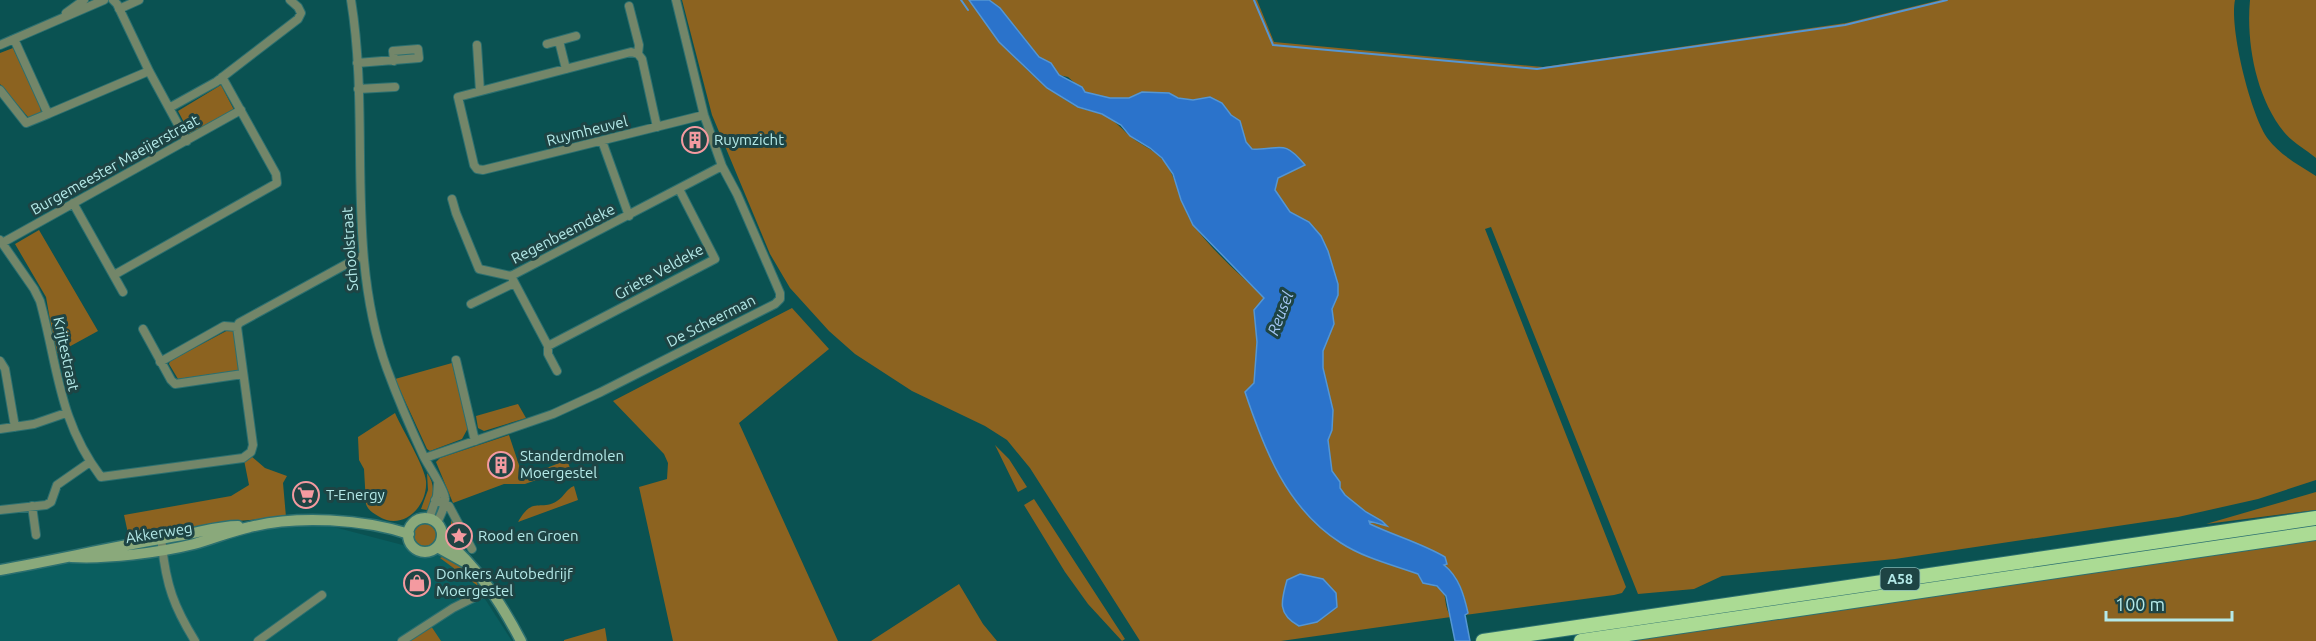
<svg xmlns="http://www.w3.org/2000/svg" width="2316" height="641" viewBox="0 0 2316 641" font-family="Ubuntu,sans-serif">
<rect width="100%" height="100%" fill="#0a5252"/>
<path fill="#0a5e5f" d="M311,521L460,560L512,641H0V572Z"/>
<path fill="#8c6320" d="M682,0H969C999,42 1030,80 1075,106C1083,110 1093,111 1101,114C1116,120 1119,127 1130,136C1139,144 1151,148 1160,157C1179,176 1179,205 1194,226C1214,252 1241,276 1265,298L1254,310L1257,342L1254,383L1245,392C1265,450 1287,508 1341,543C1364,558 1393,565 1418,574L1423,583C1455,589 1439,598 1451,617L1281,641H1140L1030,468L1007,440L985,426L912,391L855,354L829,331L790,288L770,254L712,115Z
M989,0H1257L1274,42L1543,67L1846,23L1940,0H2235C2229,28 2251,116 2268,139C2280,155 2299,165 2316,176V480L2258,499L2178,517L1895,559L1722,576L1694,589L1638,594L1491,227L1485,229L1626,587L1622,593L1614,595L1465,615L1468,612C1464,594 1459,576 1443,565L1445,557C1421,543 1395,536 1370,524L1368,521L1380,525L1382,521L1366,512L1345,495L1340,488V482L1332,471L1329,459L1327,440L1332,430L1333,410L1323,368V351L1334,324L1332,309L1338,295V284L1309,222L1290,212L1275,190L1278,178L1305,165C1283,139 1279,151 1252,149L1246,142L1240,121L1231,115L1222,103L1210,98L1193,100L1178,98L1169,93L1142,92L1129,98H1110L1085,92L1068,77L1059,75L1051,63L1039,57L1000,8Z
M2250,0H2316V158C2305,149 2293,143 2284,132C2256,97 2246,43 2250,0Z
M13,48L40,105L41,113L37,116L28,117L0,84V53Z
M221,85L234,110L190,134L178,111Z
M39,230L98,331L56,354L46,297L15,244Z
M792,308L829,349L739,423L838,641H673L639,487L667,479L668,463L664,454L613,401Z
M232,328L235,334L240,370L178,379L169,364L170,361Z
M452,363L468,428L462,439L430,451L427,449L395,379Z
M518,404L526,418L484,431L478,428L476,416Z
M395,413C402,429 425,467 426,481C428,507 402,532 378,516C373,513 368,510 366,504L364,469L359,460L358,437Z
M509,435L523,477L567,460L570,468L525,484H504L453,503L436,462L440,458Z
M995,445L1009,459L1027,487L1018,492Z
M251,456L265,468L287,476L283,483L286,517L224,522L129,538L124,515L231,496L249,485L244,460Z
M427,473C435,483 435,498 427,510L421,509L428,490Z
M574,486L578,500L518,522C533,495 540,512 557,501C565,496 566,489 574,486Z
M2316,492V510L2206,524Z
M1034,499L1125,639L1122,641L1088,604L1065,572L1024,505Z
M452,517L467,543L462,546C452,536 449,531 452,517Z
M414 535a11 11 0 1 1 22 0a11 11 0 1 1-22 0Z
M2316,539V641H1630L2251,548Z
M446,555C457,562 476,572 478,586L440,558Z
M959,584L983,624L997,641H871Z
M431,626L441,641H406Z
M605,628L607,641H564V640Z"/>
<path fill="#2b73cb" stroke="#5496d4" stroke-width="1.5" d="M969,0H989L1000,8L1039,57L1051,63L1059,75L1082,87L1085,92L1110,98H1129L1142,92L1169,93L1178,98L1193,100L1210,97L1222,103L1231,115L1240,121L1246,142L1252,149C1280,151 1282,137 1305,165L1278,178L1275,190L1290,212L1309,222L1321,236L1328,251L1338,284V295L1332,309L1334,324L1323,351V368L1333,410L1332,430L1328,440L1332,471L1340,482V488L1345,495L1366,512L1382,521L1387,526L1369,521L1370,524C1395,536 1421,543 1445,557L1447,564L1444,565C1459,577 1464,595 1468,613L1465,615L1470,641H1455L1446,596L1437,586L1423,583L1418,574C1393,565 1364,558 1341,543C1287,509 1264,449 1245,392L1254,383L1257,342L1254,310L1264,298L1193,225L1181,200L1173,174L1162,158L1150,148L1130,136L1121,125L1102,114L1078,107L1047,88L999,42Z
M1300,574L1323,579L1336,593L1337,607L1317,622L1299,626C1277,614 1281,601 1287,580Z"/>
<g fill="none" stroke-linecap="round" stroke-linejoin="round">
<path stroke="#5496d4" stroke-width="2" d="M961,0L968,10
M1254,0L1273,45L1537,69L1845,25L1947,0"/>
<defs>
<path id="minor" d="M113,0L117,4L149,71L187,141
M351,0C371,122 344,251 387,369C398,399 411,429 424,457C429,467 444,488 445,498C446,506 440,516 437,523
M629,6L639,45L638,54
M119,9L139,0
M66,13L84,0
M559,41L566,69
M547,44L576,36
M0,45L104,0
M477,45L480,91
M357,63L419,58L418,49L393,51L394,61
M358,89L395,87
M0,90L26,123L48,114L14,39
M169,108L216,82L298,19L301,13L298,7L290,0
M48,114L149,71
M657,127L642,59L638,54L631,52L458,97L474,165L477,169L483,170L704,115
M602,141L629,216
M452,199L456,213L479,269L511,276L722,166
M73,203L123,292
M0,240L34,289L40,301C58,366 58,420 101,477L243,458L251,452L253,445L237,327L239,323L363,255
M2,243L241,110
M114,275L277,183L276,174L222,77
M511,276L548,346L715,259L679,189
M471,304L514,283
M143,329L171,380L175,384L243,374
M548,346V354L557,371
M456,360L475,441
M0,361L5,369L15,427
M160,362L224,326L237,327
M0,429L34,424L66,413
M425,458L553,414L601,392L775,304L780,299V293L737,194L722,166L704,115L676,0
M435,500L449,506L472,549
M32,506L36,535
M0,510L46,505L51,502L57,485L90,462
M429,519L437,496L438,484
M162,545C166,585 174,607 195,641
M258,641L322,595
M402,641L453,608L483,593"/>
<path id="secondary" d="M408 535a17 17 0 1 1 34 0a17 17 0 1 1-34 0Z
M442,537C477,566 500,601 521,641
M437,547L464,562
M71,557C107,559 158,553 194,544C213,539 231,531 250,527C297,515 364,519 409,534
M0,570C61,559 121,545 183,535C201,532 219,526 238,526"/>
<path id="motorway" d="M1483,641L2316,518
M1581,641L2316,533"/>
</defs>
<use href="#minor" stroke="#2c7070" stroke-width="10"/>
<use href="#secondary" stroke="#2c7070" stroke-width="13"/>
<use href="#motorway" stroke="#2c7070" stroke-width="16"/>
<use href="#minor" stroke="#738669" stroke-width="8"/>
<use href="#secondary" stroke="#8aa97b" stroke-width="10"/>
<use href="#motorway" stroke="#abdb94" stroke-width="14"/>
</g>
<defs>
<symbol id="building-ring" viewBox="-11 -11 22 22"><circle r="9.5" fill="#1e4444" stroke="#f49aa0" stroke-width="1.5"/><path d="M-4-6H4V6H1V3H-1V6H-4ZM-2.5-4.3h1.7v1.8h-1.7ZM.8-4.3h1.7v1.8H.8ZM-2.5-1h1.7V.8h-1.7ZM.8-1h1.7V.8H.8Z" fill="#f49aa0"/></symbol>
<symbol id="supermarket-ring" viewBox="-11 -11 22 22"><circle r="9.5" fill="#1e4444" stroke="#f49aa0" stroke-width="1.5"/><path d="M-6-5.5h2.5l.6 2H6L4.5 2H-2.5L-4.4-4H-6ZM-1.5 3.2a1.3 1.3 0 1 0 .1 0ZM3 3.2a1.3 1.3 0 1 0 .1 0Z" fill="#f49aa0"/></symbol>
<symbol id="sight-ring" viewBox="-11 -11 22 22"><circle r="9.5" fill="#1e4444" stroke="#f49aa0" stroke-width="1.5"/><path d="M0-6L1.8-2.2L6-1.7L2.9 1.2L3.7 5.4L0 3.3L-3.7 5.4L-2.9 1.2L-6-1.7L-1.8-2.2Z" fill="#f49aa0"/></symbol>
<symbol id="shop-ring" viewBox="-11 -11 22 22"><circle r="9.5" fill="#1e4444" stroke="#f49aa0" stroke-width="1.5"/><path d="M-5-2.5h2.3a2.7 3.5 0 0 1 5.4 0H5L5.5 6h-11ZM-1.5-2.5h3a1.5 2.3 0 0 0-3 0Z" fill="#f49aa0"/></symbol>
</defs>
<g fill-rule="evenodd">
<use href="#building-ring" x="680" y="125" width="30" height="30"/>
<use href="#building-ring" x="486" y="450" width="30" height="30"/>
<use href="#supermarket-ring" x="291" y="480" width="30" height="30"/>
<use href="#sight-ring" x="444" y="521" width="30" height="30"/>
<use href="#shop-ring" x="402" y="568" width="30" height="30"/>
</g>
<g text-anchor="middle" stroke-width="6" stroke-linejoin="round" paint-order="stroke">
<rect fill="#1e4444" stroke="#87b8b7" stroke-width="1.5" x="1880.5" y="568" width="39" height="22" rx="4.5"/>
<g font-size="14" font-weight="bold" fill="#b4e9e8">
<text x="1900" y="584">A58</text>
</g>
<g font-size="15" fill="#b4e9e8" stroke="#1e4444">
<text transform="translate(587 131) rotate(-14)" y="5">Ruymheuvel</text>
<text transform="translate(115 165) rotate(-29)" y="5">Burgemeester Maeijerstraat</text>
<text transform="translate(563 234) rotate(-27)" y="5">Regenbeemdeke</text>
<text transform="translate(350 249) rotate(-94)" y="5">Schoolstraat</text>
<text transform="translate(659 272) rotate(-29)" y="5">Griete Veldeke</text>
<text transform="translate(711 321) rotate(-27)" y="5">De Scheerman</text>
<text transform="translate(66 354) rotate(78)" y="5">Krijtestraat</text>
<text transform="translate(159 533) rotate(-9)" y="5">Akkerweg</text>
</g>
<g font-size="15" fill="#b4e9e8" stroke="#1e4444" text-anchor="start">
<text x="714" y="145">Ruymzicht</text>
<text x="520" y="461">Standerdmolen<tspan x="520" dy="17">Moergestel</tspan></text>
<text x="326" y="500">T-Energy</text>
<text x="478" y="541">Rood en Groen</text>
<text x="436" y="579">Donkers Autobedrijf<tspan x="436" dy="17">Moergestel</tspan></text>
</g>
<g font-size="16" font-style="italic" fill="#a4c6f3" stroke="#1e4444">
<text transform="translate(1280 313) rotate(-69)" y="6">Reusel</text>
</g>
</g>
<path d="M2106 611v9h126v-9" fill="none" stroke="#b4e9e8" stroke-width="3"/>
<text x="2115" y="611" font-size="18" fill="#b4e9e8" stroke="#1e4444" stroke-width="4.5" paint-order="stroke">100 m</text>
</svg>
